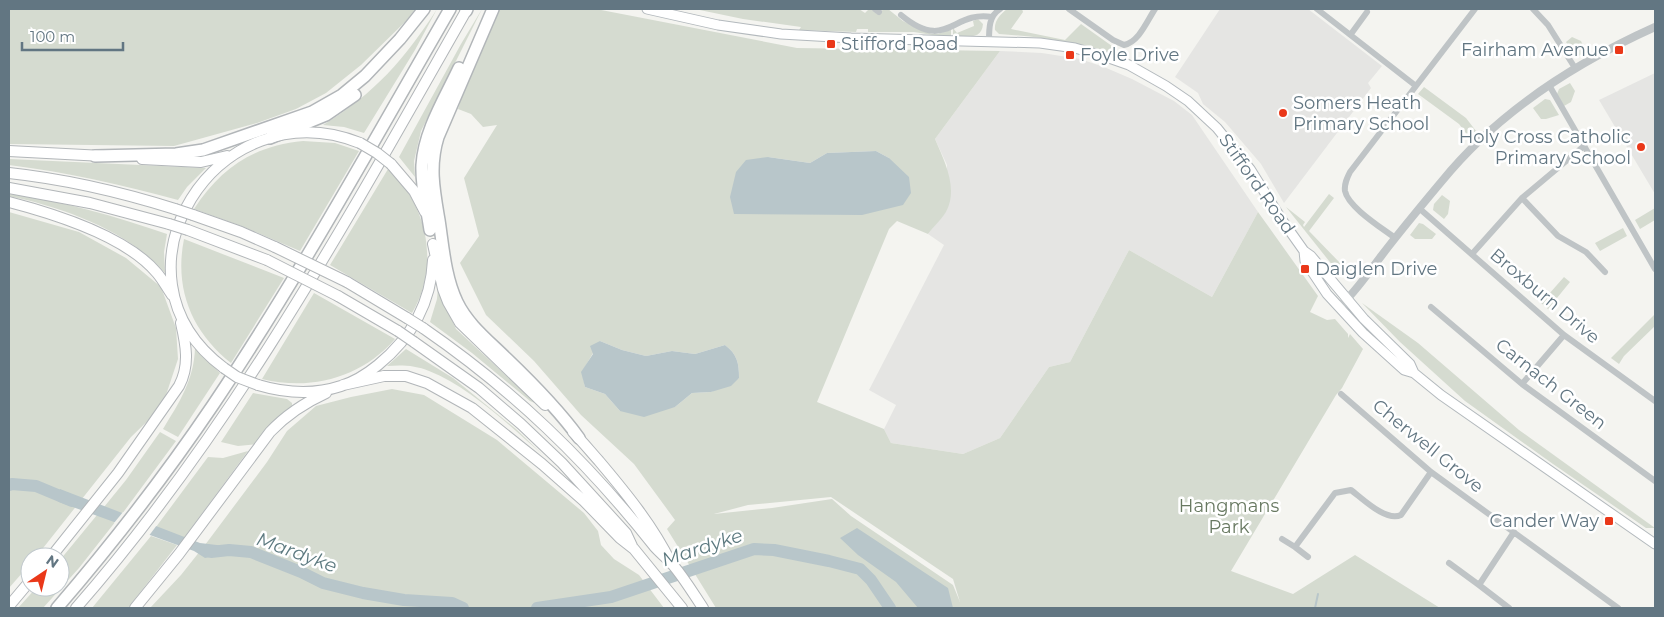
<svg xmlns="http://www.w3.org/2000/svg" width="1664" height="617" viewBox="0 0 1664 617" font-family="Montserrat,sans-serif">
<rect width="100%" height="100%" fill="#f4f4f0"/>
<path fill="#e5e5e3" d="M1220,9H1308L1382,66L1368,83L1371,88L1284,203L1261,164L1225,122L1203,104L1198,93L1175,77Z
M1000,51L1042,53L1080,59L1104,67L1132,79L1174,101L1192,115L1258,212L1212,297L1129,250L1070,362L1049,367L1000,438L963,454L891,443L884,429L896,405L869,390L944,245L928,234L947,210V165L935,139Z
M1655,73V194L1599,100Z"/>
<path fill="#d5dbd0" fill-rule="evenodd" d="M9,9H415L406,21L361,65L326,93L296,109L257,123L174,146L9,144Z
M437,9L415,50L364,133L344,127L323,125C374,94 405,59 437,9Z
M482,9L421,131L414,161L415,177L399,157L461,44Z
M496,9H596L797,48L1000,51L935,139C944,160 958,187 947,210C943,218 934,226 928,234L897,221L889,229L817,402L884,429L891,443L963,454L1000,438L1049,367L1070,362L1129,250L1212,297L1258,212L1318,296L1310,312L1327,320L1335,319L1348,334V338L1350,334L1363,349L1342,388L1336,395L1231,571L1293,594L1355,555L1440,608H716L667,529L675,520L634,464L581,415L534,361L486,315L460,263L479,236L464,178L497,125L483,127L471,114L458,109L469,74ZM876,151L889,158L735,214L768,157L810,163L827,153ZM600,341L622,350L646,356L672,351L695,354L725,345C737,354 739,363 739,378L711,392L692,393L675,407L620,411L605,394L585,387L582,372ZM831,497L953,579L960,602L953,585L851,516L832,499L772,508L714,514L748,505Z
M695,9H859L865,13L868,10H872L877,14L884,9H888L903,21L926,32L932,34H938L951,29V36H939L914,32H868V29H857L856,32L799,30L801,27L743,19Z
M1007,9H1022L1023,12L1011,29L1065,40L1081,24L1126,56L1124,59C1084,42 1041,37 999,34L995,30C994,20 1001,14 1007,9Z
M978,19L983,24C982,40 966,37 953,36V28L957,33L974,26L973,21Z
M1572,37L1581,41L1585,50L1579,56L1572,52L1566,42Z
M1570,83L1575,91L1571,102L1564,106L1557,94L1559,89Z
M1424,87L1466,118L1476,131L1469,137L1459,124L1418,94Z
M1545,99L1550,100L1559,115L1546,119H1541L1533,108Z
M303,141L335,143L359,151L300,251L244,227L194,209C221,168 253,146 303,141Z
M9,159L206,168L187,187L178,200C123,185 66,172 9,165Z
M388,169C428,205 440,266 412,313L330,265Z
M9,194C63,201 115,216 167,234L164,252L165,273C129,231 62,207 9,196Z
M1329,194L1334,198L1309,231L1342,265L1355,275L1347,278L1341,276L1286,207L1305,222L1303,225L1304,227Z
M1442,195L1450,201L1448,214L1444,219L1433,210L1434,204Z
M1655,208V220L1640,229L1635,220Z
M9,212L79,232L126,258L161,287L176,328L178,359L162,407L131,437L36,557H30V564L9,588Z
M1419,223L1423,224L1436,234L1432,239H1415L1410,235Z
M1623,228L1627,236L1600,251L1595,243Z
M184,239L284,278L231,363C192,332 174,289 184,239Z
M1564,277L1570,282L1548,309L1541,303Z
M438,288L456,329L537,404L530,401L472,353L430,322L437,299Z
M314,293L395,339C361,378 311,391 262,379Z
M1362,303L1418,343L1519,430L1655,528H1646L1553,464L1465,401L1400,342Z
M1655,314V326L1624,356L1619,364L1611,358Z
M195,348L220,373L178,437L163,429C179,403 194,380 195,348Z
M406,349L453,378L516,429L544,456C511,427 470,387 429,371C415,365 401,365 387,366Z
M392,389L424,395L497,440L584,513L598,531L601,545L614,559L639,575L664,608H150L181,575L208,541L267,462L287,431L316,406L351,397Z
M253,393L287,399L292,403V406L258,444L238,446L221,442Z
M160,432L176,441L122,514L104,507L126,480Z
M248,451L184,538L156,527L208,457L223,458Z
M97,515L116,521L79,568L43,608H18L37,587H60V560Z
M151,536L177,545L128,608H92Z"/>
<path fill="#b8c6ca" d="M876,151L889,158L909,177L911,193L903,205L862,215L734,214L730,197L736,172L746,160L768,157L810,163L827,153Z
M600,341L622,350L646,356L672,351L695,354L725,345C737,354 739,363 739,378L731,386L711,392L692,393L675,407L644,417L620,411L605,394L585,387L581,372L593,354L590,346Z
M60,489L200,543L225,546L221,555L205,558L194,551L59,502L55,499Z
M857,528L948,588L953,608H918L896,582L858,555L840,538Z"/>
<path fill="#f4f4f0" d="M123,512L157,525L148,537L114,523Z"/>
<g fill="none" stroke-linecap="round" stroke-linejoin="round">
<path stroke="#b8c6ca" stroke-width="2" d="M1315,608L1318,594"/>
<path stroke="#b8c6ca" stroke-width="12" d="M9,485L12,484L36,486L72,501
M206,550L211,552L229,550L251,552L301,572L323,583L363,593L404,600L452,603L463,608
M537,608L611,597L754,549L774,550L829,561L860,569L871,580L890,608"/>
<defs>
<path id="secondary" d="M647,9L718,25L781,34L851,38L1040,43L1075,48L1109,58L1129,65L1166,86L1188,101L1217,128L1250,169L1282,220L1304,251L1311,256L1364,319L1410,364L1414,373
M1304,251L1305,261L1327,294L1363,333L1404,370L1414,373L1441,395L1655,544"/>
<path id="trunk" d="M9,151L103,156
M142,159L201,162L227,156
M391,164L414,191L425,212
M9,173C65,179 121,192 175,209
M9,188L90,203L169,224
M9,202C55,214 126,236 157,273C163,280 167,288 172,295
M193,215L241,232L275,247
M188,230L267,260
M433,244L443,289L448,302L460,323L545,405
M347,282L407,318
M338,296L398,331
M423,328C513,390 586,460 654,546C660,553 667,558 673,565C684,578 693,593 703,608
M414,342L479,388L521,424L562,463L626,533L632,546
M224,368C98,274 217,86 360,143
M258,385C285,393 314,395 341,386C354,382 367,374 378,365C411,338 431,303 433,260
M343,385L384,376H406L427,383L472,408L542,464L584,501L620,538L634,549L682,608
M573,432C582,441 590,451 599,461C626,493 653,526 671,563
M51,557L118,473L179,386C190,365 186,345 181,323
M9,606L30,581
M76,608C234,428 348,218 466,11
M135,608L179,554L270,432C287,414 304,403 326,393"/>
<path id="motorway" d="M493,9L438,137C429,166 434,191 439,220C443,246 445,277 457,302C468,325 489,341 507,359C532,383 558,409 579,438
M466,11L467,9
M270,138L326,115L355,95
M95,156L176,154L203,150L312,112L342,95L365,76L400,39L424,9
M430,230C427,209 421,187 422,165C424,131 445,98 459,68
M57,608C113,543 165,476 213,405C299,277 373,142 450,9"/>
</defs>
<use href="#secondary" stroke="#b3b9bd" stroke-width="11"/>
<use href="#trunk" stroke="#b2b6b9" stroke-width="12"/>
<use href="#motorway" stroke="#b2b6b9" stroke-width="14"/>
<path stroke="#bfc4c6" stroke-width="6" d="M875,9L879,12
M1069,9L1113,40L1124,45C1139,42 1147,21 1155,9
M1317,9L1416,86
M1533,9L1548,25L1575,68
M901,15C947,53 952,10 992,17
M1351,34L1367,12
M989,41C989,28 989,16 1000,9
M1549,85L1655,269
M1522,198L1558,236L1586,252L1605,272
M1420,209L1564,335L1655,401
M1395,238C1382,228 1348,207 1345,191C1344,184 1347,178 1350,172L1475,9
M1472,254L1522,198L1584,146
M1431,307L1522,384L1655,481
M1522,384L1564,335
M1341,394L1431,472L1618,608
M1282,539L1295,547L1335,493L1351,490C1363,499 1386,522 1401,515L1431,472
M1295,547L1308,557
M1449,563L1479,585L1514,532
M1479,585L1509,608"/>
<path stroke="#bfc4c6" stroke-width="8" d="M1339,307C1356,292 1368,273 1382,255C1401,230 1422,205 1442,181C1498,112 1575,63 1655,27"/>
<use href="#secondary" stroke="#fff" stroke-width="9"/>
<use href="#trunk" stroke="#fff" stroke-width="10"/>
<use href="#motorway" stroke="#fff" stroke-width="11"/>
<defs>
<path id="trunk-bridge" d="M360,143L377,153L391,164
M175,209L193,215
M169,224L188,230
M275,247L347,282
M267,260L338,296
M407,318L423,328
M398,331L414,342
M224,368L237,377L258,385"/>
</defs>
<use href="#trunk-bridge" stroke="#b2b6b9" stroke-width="12" stroke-linecap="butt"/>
<use href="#trunk-bridge" stroke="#fff" stroke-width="10"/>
</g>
<g fill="#ea3819" stroke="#fff" stroke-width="2">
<rect x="826" y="39" width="10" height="10" rx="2.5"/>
<rect x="1614" y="45" width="10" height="10" rx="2.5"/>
<rect x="1065" y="50" width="10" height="10" rx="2.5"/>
<circle cx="1283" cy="113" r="5"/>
<circle cx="1641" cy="147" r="5"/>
<rect x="1300" y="264" width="10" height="10" rx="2.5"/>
<rect x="1604" y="516" width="10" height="10" rx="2.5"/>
</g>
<g text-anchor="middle" stroke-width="5" stroke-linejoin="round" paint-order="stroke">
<g font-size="18" fill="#627682" stroke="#fff" text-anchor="start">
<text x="841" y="50">Stifford Road</text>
<text x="1609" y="56" text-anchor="end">Fairham Avenue</text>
<text x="1080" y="61">Foyle Drive</text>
<text x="1293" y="109">Somers Heath<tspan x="1293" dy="21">Primary School</tspan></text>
<text x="1631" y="143" text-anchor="end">Holy Cross Catholic<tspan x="1631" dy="21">Primary School</tspan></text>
<text x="1315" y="275">Daiglen Drive</text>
<text x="1599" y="527" text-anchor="end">Cander Way</text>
</g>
<g font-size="18" fill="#627682" stroke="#fff">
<text transform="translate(1257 184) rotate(55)" y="6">Stifford Road</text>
<text transform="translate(1545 296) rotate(40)" y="6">Broxburn Drive</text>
<text transform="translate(1551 384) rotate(38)" y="6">Carnach Green</text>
<text transform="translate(1428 446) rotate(39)" y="6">Cherwell Grove</text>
</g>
<g font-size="18" fill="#687961" stroke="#fff">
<text x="1229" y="512">Hangmans<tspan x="1229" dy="21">Park</tspan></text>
</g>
<g font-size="19" font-style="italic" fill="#5d7a80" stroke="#fff">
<text transform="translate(702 547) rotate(-18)" y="7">Mardyke</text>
<text transform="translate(297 552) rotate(20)" y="7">Mardyke</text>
</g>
</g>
<rect width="1664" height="617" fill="none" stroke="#627682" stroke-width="20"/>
<g transform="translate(45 572) rotate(35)"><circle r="24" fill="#ffffff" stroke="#c0c8cd"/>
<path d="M0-4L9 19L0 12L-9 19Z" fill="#ea3819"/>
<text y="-8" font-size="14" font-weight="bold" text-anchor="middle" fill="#627682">N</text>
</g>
<path d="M22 42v8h101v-8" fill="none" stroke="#627682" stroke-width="2.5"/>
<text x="30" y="42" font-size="15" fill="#627682" stroke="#ffffff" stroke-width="4" paint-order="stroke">100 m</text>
</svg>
